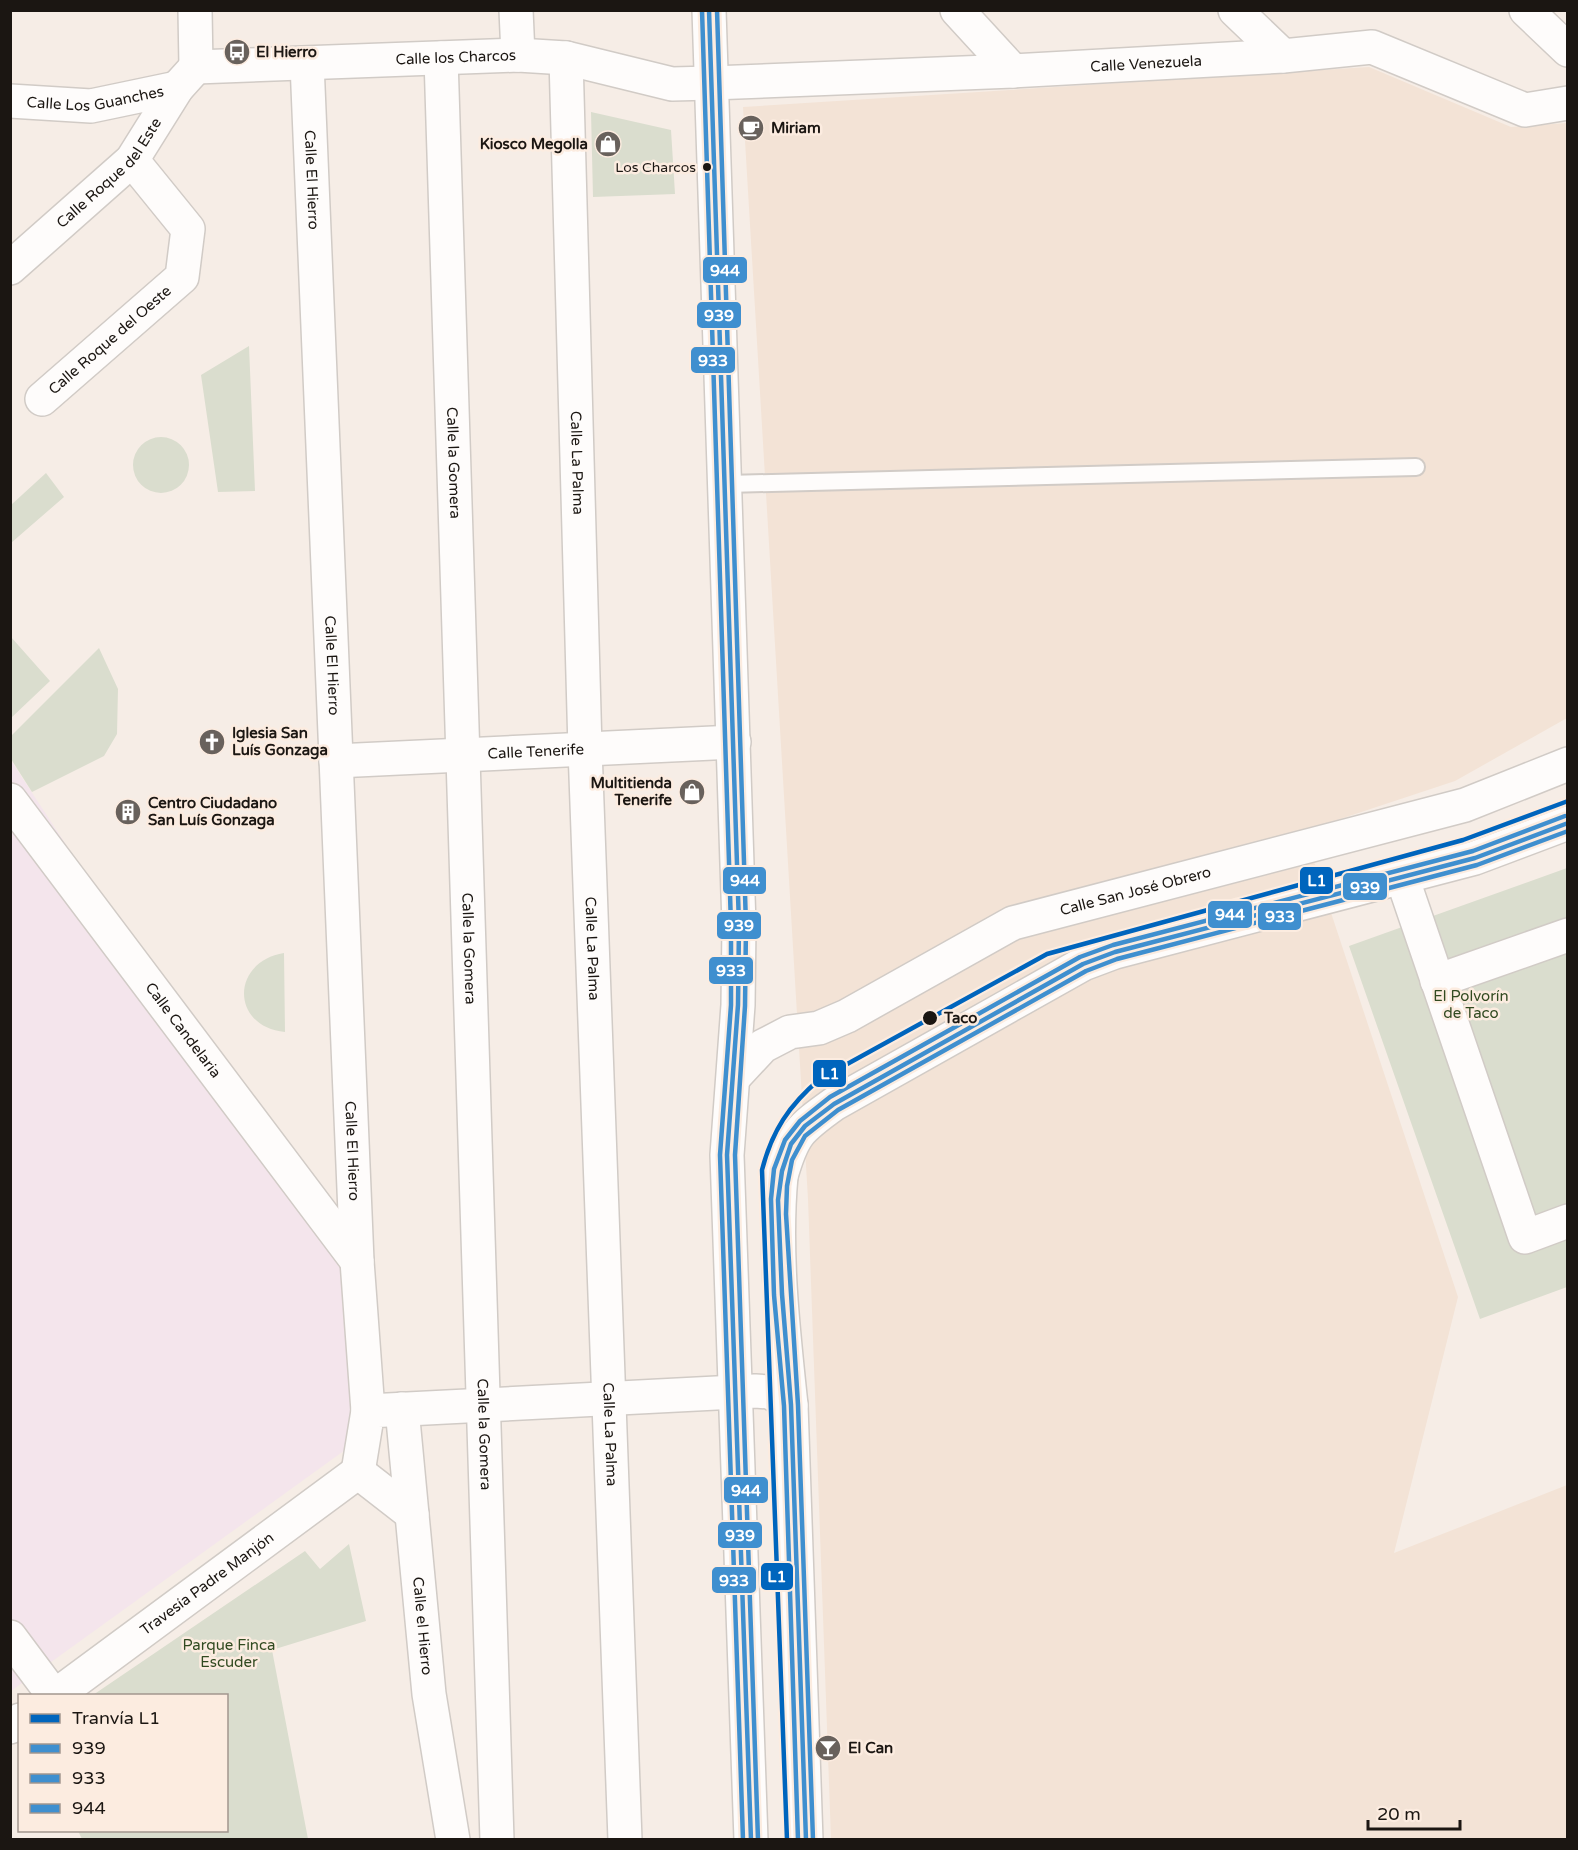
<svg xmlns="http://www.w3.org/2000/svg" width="1578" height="1850" viewBox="0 0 1578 1850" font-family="'Varela Round',sans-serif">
<rect width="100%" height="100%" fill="#f6ede6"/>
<path fill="#f4e5ec" d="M10,759L341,1266L370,1432L11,1691Z"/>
<path fill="#f3e3d6" d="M1369,67L1511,127L1567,123V718L1455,781L1304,831L1458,1297L1394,1553L1567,1485V1839H831L808,1199L743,107Z"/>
<path fill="#daddce" d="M591,112L671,130L675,194L593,197Z
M249,346L255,491L218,492L201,375Z
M133 465a28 28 0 1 1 56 0a28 28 0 1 1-56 0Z
M46,473L64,497L11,543V505Z
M11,637L50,681L11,718Z
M99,648L118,689L117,734L104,756L32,792L11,759V736Z
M1567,868V1287L1480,1319L1349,946Z
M284,953L285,1032C231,1027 230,962 284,953Z
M349,1544L366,1621L272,1650L308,1839H82L78,1831L226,1830V1696L93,1695L305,1551L320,1569Z"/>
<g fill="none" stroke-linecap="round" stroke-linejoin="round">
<defs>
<path id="lane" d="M727,484L1416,467"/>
<g id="street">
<path d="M195,10L196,67"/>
<path d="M516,10L518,55"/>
<path d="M957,10L1013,71"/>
<path d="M1235,10L1283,56"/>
<path d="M1526,10L1568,50"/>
<path id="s1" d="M441,58L497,1840"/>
<path id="s2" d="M566,58L585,749L625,1840"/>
<path id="s3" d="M307,63L357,1261L368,1411"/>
<path id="s4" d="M196,67L518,55L566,58L672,84L712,83L1013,71L1283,56L1372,47L1525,110L1568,103"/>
<path id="s5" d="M10,101L91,106L177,88"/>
<path id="s6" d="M10,268L132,160L177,88L196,67"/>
<path id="s7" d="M42,399L182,277L188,229L132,160"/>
<path id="s8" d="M336,761L734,742"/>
<path id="s9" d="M10,800L357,1261"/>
<path d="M1402,877L1525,1237L1568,1221"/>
<path d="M1437,981L1568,935"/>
<path id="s10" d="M735,1076L763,1046L790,1032L819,1028L847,1016L1013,923L1465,805L1568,764"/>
<path d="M781,1176C793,1134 799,1129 834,1104L1083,964L1115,952L1475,858L1568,823"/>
<path id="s11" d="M402,1409L429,1694L453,1840"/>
<path d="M358,1472L368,1411L755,1391L770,1392L791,1405"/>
<path d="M358,1472L412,1514"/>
<path d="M10,1637L54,1696"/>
<path id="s12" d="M55,1696L358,1472"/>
<path d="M10,1727L20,1720"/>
</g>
<path id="secondary" d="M709,10L739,925L738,1005L727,1155L751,1840
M781,1176C774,1251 783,1330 791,1405L806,1840"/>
</defs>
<use href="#lane" stroke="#d1cbc6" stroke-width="20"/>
<use href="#street" stroke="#d1cbc6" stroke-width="36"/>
<use href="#secondary" stroke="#d1cbc6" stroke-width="36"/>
<use href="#lane" stroke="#fefcfb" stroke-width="16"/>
<use href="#street" stroke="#fefcfb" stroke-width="33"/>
<use href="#secondary" stroke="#fefcfb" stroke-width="33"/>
<defs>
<path id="bus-1" d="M709,10L739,925L738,1005L727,1155L751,1840
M806,1840L791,1405L782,1294L778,1200L782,1171L791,1144L805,1126L834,1104L1083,964L1115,952L1475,858L1568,823"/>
<path id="bus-2" d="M702,10L731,925V1005L720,1155L743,1840
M813,1840L798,1405L786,1214L787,1186L792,1160L805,1136L838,1110L1086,971L1117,959L1477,865L1568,831"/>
<path id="bus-3" d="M717,10L746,925L745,1006L735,1155L758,1840
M798,1840L784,1406L774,1295L771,1199L774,1169L785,1140L800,1121L830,1097L1080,957L1113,945L1473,851L1565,816"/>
</defs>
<use href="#bus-1" stroke="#fcece0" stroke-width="9"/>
<use href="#bus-2" stroke="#fcece0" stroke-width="9"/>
<use href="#bus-3" stroke="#fcece0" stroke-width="9"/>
<use href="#bus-1" stroke="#3f8fcf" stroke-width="4.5"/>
<use href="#bus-2" stroke="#3f8fcf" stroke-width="4.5"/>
<use href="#bus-3" stroke="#3f8fcf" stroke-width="4.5"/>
<defs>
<path id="tram-1" d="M787,1840L762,1170C772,1131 789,1105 820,1079L1047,954L1463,840L1568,801"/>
</defs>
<use href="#tram-1" stroke="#fcece0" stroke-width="9"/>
<use href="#tram-1" stroke="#0065bd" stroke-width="4.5"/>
</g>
<defs>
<symbol id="bus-disc" viewBox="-11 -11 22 22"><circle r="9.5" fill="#68615c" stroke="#fcece0"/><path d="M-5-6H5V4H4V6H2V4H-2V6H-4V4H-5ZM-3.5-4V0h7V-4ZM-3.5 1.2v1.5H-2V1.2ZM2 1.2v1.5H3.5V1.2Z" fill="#fff"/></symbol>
<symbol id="cafe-disc" viewBox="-11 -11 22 22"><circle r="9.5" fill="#68615c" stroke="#fcece0"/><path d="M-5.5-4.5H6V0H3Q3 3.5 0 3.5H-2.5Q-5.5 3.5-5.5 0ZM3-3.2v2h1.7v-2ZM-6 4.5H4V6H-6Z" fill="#fff"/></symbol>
<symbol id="shop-disc" viewBox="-11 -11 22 22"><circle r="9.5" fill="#68615c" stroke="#fcece0"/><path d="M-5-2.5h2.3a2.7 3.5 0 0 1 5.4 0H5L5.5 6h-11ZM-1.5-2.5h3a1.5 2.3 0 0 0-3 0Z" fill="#fff"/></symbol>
<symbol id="church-disc" viewBox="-11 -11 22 22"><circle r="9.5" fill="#68615c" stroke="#fcece0"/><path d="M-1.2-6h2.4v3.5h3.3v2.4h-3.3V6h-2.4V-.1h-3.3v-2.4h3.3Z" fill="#fff"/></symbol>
<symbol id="building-disc" viewBox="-11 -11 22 22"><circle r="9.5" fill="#68615c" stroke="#fcece0"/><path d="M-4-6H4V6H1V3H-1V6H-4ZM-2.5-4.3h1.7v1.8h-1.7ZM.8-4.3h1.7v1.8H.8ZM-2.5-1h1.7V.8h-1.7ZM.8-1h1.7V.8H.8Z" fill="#fff"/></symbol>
<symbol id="bar-disc" viewBox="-11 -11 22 22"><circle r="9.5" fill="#68615c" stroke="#fcece0"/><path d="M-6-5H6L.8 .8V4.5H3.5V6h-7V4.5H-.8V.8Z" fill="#fff"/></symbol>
</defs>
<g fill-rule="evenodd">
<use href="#bus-disc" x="222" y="37" width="30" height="30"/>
<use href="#cafe-disc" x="736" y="113" width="30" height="30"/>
<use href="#shop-disc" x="593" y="129" width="30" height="30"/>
<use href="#church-disc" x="197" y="727" width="30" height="30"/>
<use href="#shop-disc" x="677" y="777" width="30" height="30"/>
<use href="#building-disc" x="113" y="797" width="30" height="30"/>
<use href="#bar-disc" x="813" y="1733" width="30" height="30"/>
</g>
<g fill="#1b1612" stroke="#fcece0" stroke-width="2">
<circle cx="707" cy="167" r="5"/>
<circle cx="930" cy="1018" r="8"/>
</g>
<g text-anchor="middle" stroke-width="5" stroke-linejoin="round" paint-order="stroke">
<g font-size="14" fill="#1b1612" stroke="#fcece0" text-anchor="end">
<text x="696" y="172">Los Charcos</text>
</g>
<g font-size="15" font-weight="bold" fill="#1b1612" stroke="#fcece0" text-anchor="start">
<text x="256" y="57">El Hierro</text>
<text x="771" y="133">Miriam</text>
<text x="588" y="149" text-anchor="end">Kiosco Megolla</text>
<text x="232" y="738">Iglesia San<tspan x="232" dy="17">Luís Gonzaga</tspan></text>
<text x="672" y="788" text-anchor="end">Multitienda<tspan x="672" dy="17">Tenerife</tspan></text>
<text x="148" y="808">Centro Ciudadano<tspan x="148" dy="17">San Luís Gonzaga</tspan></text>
<text x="848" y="1753">El Can</text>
</g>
<g font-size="15" fill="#1b1612" stroke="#fcece0">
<text dy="5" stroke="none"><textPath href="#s4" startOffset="260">Calle los Charcos</textPath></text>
<text dy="5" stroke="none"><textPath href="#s4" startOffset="954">Calle Venezuela</textPath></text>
<text dy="5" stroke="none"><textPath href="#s5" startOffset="86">Calle Los Guanches</textPath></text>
<text dy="5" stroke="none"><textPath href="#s6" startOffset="138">Calle Roque del Este</textPath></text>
<text dy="5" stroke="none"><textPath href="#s3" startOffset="117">Calle El Hierro</textPath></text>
<text dy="5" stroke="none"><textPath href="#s7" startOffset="90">Calle Roque del Oeste</textPath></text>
<text dy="5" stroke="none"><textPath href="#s1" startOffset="405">Calle la Gomera</textPath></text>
<text dy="5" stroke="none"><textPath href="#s2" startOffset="405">Calle La Palma</textPath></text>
<text dy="5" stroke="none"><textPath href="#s3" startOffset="603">Calle El Hierro</textPath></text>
<text dy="5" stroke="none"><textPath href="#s8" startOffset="200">Calle Tenerife</textPath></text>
<text dy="5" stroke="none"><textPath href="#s10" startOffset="448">Calle San José Obrero</textPath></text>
<text dy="5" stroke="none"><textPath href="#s1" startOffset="891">Calle la Gomera</textPath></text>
<text dy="5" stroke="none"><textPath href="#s2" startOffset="891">Calle La Palma</textPath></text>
<text dy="5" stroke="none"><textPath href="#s9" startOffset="288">Calle Candelaria</textPath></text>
<text dy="5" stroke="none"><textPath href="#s3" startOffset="1089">Calle El Hierro</textPath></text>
<text dy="5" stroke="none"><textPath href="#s1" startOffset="1377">Calle la Gomera</textPath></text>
<text dy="5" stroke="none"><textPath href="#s2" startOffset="1377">Calle La Palma</textPath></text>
<text dy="5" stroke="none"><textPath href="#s12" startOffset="189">Travesía Padre Manjón</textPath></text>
<text dy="5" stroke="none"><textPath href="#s11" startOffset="218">Calle el Hierro</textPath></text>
</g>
<g font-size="15" fill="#314a20" stroke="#fcece0">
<text x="1471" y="1001">El Polvorín<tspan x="1471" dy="17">de Taco</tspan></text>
<text x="229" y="1650">Parque Finca<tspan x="229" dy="17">Escuder</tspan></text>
</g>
<g font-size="15" font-weight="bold" fill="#1b1612" stroke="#fcece0" text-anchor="start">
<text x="944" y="1023">Taco</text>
</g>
</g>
<g stroke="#fcece0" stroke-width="2">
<rect x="702" y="256" width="46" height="28" rx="6" fill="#3f8fcf"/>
<rect x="696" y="301" width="46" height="28" rx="6" fill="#3f8fcf"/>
<rect x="690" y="346" width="46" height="28" rx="6" fill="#3f8fcf"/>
<rect x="1299" y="866" width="35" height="29" rx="6" fill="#0065bd"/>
<rect x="722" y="866" width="45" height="29" rx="6" fill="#3f8fcf"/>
<rect x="1342" y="872" width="46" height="29" rx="6" fill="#3f8fcf"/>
<rect x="1207" y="900" width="46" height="29" rx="6" fill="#3f8fcf"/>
<rect x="1257" y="902" width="45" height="29" rx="6" fill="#3f8fcf"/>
<rect x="716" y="911" width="46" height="29" rx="6" fill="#3f8fcf"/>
<rect x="708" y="956" width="46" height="29" rx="6" fill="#3f8fcf"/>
<rect x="812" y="1059" width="35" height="29" rx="6" fill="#0065bd"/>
<rect x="723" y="1476" width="46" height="28" rx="6" fill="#3f8fcf"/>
<rect x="717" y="1521" width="46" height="28" rx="6" fill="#3f8fcf"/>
<rect x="760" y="1562" width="34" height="29" rx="6" fill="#0065bd"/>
<rect x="711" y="1566" width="46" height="28" rx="6" fill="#3f8fcf"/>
</g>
<g font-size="16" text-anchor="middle" font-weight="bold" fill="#fff">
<text x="725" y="276">944</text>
<text x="719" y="321">939</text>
<text x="713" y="366">933</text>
<text x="1317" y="886">L1</text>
<text x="745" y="886">944</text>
<text x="1365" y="893">939</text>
<text x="1230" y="920">944</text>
<text x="1280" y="922">933</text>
<text x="739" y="931">939</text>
<text x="731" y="976">933</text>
<text x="830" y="1079">L1</text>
<text x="746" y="1496">944</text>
<text x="740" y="1541">939</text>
<text x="777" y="1582">L1</text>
<text x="734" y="1586">933</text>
</g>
<rect width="1578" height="1850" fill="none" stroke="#1b1612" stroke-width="24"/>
<rect x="18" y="1694" width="210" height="138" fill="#fcece0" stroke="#a2968e" stroke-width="1.5"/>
<rect x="30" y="1714" width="30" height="9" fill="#0065bd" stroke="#a2968e" stroke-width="1.5"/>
<text x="72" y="1724" font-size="18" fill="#1b1612">Tranvía L1</text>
<rect x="30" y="1744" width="30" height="9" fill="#3f8fcf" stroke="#a2968e" stroke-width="1.5"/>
<text x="72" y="1754" font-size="18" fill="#1b1612">939</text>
<rect x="30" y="1774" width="30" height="9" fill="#3f8fcf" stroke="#a2968e" stroke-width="1.5"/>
<text x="72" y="1784" font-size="18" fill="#1b1612">933</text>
<rect x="30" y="1804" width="30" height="9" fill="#3f8fcf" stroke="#a2968e" stroke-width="1.5"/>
<text x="72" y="1814" font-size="18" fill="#1b1612">944</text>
<path d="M1368 1820v9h92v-9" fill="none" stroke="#1b1612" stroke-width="3"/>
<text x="1377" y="1820" font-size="18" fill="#1b1612" stroke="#fcece0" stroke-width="4.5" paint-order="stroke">20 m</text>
</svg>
